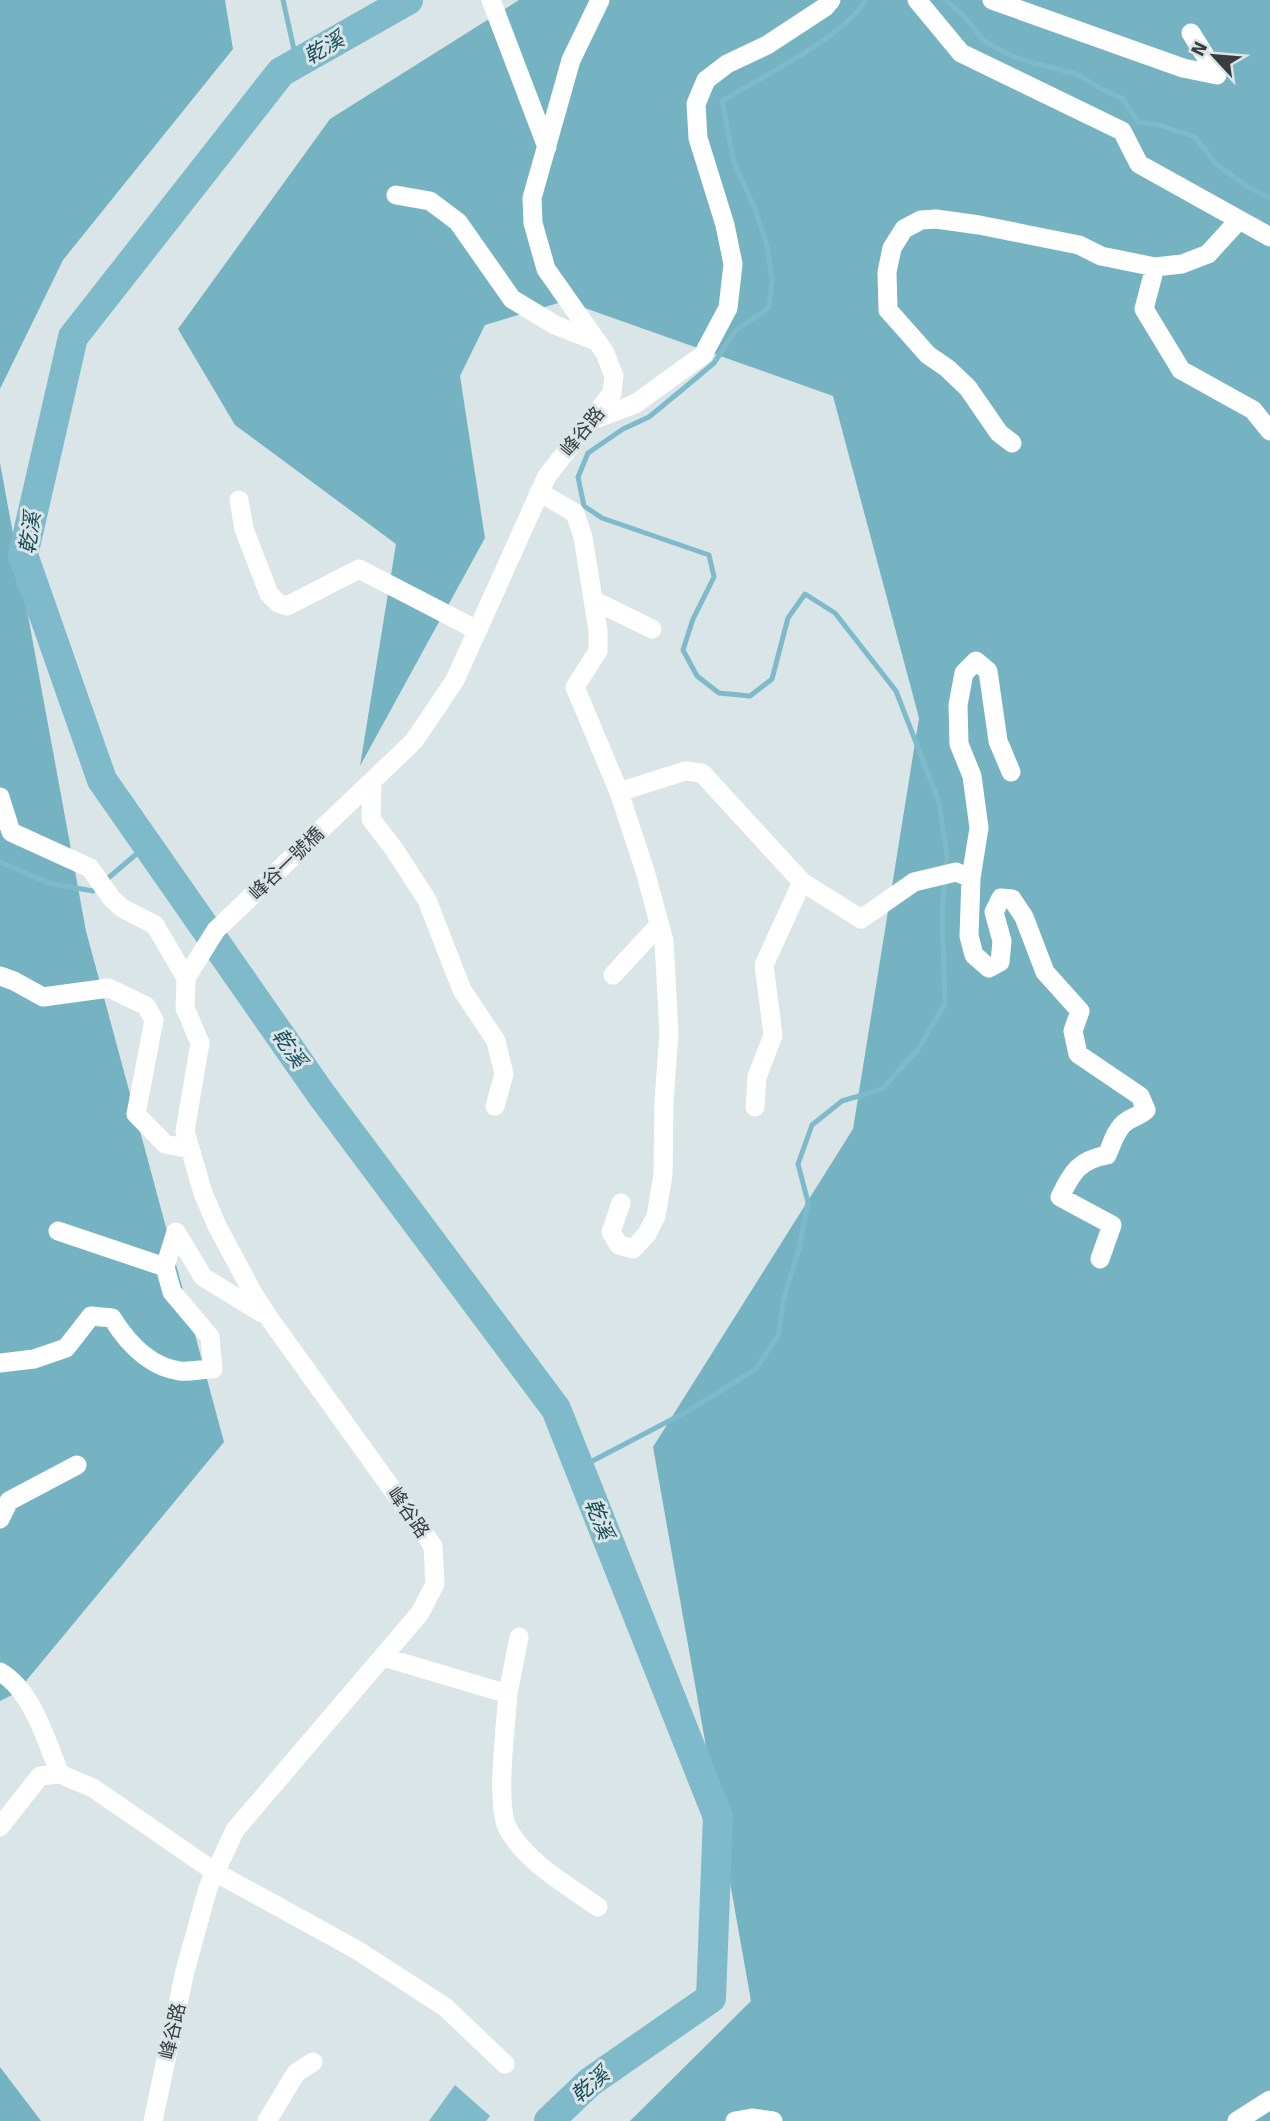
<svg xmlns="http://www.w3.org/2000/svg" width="1270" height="2121" viewBox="0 0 1270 2121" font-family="Signika,'Noto Sans TC',sans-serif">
<rect width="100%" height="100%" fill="#dae5e8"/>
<path fill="#76b3c2" d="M0,0H225L233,49L63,260L0,389Z
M519,0H1270V2121H630L751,2001L653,1447L853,1129L919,718L833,396L565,301L485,325L460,376L485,538L360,766L396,544L235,425L178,329L330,119Z
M0,463L86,931L224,1442L16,1693L0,1701Z
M0,2067L41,2121H0Z"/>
<path fill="#7ebaca" d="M455,2085L490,2116L486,2121H429Z"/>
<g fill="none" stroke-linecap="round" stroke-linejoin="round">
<path stroke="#7ebaca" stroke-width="5" d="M283,0L297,63
M865,0C850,33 755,81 722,101L734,162L755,209L767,246L772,280L769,308L736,330L714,363L683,389L649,417L623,429L588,453L578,477L584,506L602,518L709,555L714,577L693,619L683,650L697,676L719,693L750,696L772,679L788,618L805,594L835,613L896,691L939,802L947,856L946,868
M945,0L963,15L984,41L1009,55L1030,62L1077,74L1101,89L1122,98L1138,122L1159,125L1195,137L1216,164L1248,187L1270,198
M0,862L49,883L93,891L147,845
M579,1468L688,1411L756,1369L779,1334L783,1301L799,1249L808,1202L798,1164L812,1125L842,1101L882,1089L919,1048L945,1004L942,911L945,878"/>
<path stroke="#7ebaca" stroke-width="30" d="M408,0L281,72L73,337L23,555L102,780L321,1094L556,1409L718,1817L711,1998L590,2082L549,2121"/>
<path stroke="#fff" stroke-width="19" d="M491,0L547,147
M917,0L961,53L1122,131L1139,164L1270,237
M992,0L1183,68L1217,75L1191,33
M396,195L430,201L458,222L512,299L555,325L598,342
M1155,267L1144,309L1181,370L1253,410L1270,431
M589,421L635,404L703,355L728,308L733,264L725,225L698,138L696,104L706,80L727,64L767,45L825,7L831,0
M1012,443L999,433L968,388L947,368L928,355L888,310L887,272L892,248L904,229L921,220L936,219L979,225L1079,245L1101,256L1155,267L1182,264L1208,254L1239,220
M539,492L575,513L583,537L598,631V651L575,687L619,792L645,871L664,941L669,1033L664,1101L663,1175L656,1216L647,1234L633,1249L619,1245L611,1232L621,1203
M239,500L244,529L269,594L278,603L287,606L359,569L477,630
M593,600L652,629
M372,781L371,819L394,849L427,900L462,990L496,1041L504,1074L495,1106
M619,792L685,771L702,773L802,882L861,919L914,882L956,872L971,878L969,936L974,955L989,968L1000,962L1002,941L994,912L1001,898L1012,899L1024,917L1045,972L1080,1011L1073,1031L1078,1054L1140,1096L1146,1110C1140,1116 1134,1116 1127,1121C1116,1128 1112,1144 1107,1155C1079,1160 1072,1172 1060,1197L1112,1225L1100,1259
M0,797L11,832L90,868L112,899L122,908L155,925L186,978
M971,878L979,828L972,776L959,744L958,705L964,673L976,661L988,671L998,741L1011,772
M613,975L659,925
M0,976L14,981L43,997L109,988L146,1006L154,1020L136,1114L165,1144L190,1149
M755,1107L757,1077L773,1035L764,965L802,882
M58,1231L165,1267
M0,1363L34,1359L66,1348L91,1316L112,1318C127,1342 150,1367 180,1371C191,1372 203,1369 213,1369L210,1337L172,1292L165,1267L176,1232L203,1277L262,1313
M0,1519L9,1501L77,1465
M383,1657L508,1694C506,1723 495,1806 508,1829C527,1863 567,1885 598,1907
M0,1672C33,1691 46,1741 60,1774
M508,1694L519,1637
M0,1827L40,1776L60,1774L93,1788L215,1872L357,1950L445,2007L505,2064
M153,2121L185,1971L208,1888L235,1830L420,1613L435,1584L433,1546L269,1318L254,1295L217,1226L203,1193L185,1131L200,1043L185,1008L186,978L216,930L414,741L455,680L547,476L612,393L614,376L605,353L546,269L533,223L532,198L571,60L600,0
M267,2121L296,2073L313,2062
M735,2121L752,2118L773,2121
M1237,2121L1270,2100"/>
</g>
<g text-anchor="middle" stroke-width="6" stroke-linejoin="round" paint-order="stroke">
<g font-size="19" fill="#393d3e" stroke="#dae5e8">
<text transform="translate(582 431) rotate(-51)" y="7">峰谷路</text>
<text transform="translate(286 863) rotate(-44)" y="7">峰谷一號橋</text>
<text transform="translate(409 1512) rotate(55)" y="7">峰谷路</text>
<text transform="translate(172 2031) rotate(-77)" y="7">峰谷路</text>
</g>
<g font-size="21" font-style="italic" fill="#174c58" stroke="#dae5e8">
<text transform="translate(324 48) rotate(-30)" y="7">乾溪</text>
<text transform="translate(30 533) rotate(-82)" y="7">乾溪</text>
<text transform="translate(289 1048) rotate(55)" y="7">乾溪</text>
<text transform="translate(599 1519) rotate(68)" y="7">乾溪</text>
<text transform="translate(590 2085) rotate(-40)" y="7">乾溪</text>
</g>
</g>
<g transform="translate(1214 56) rotate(296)" stroke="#dae5e8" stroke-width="5" paint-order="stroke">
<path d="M0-5L12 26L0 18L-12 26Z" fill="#393d3e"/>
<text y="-10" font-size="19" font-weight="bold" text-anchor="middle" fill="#393d3e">N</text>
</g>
</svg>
